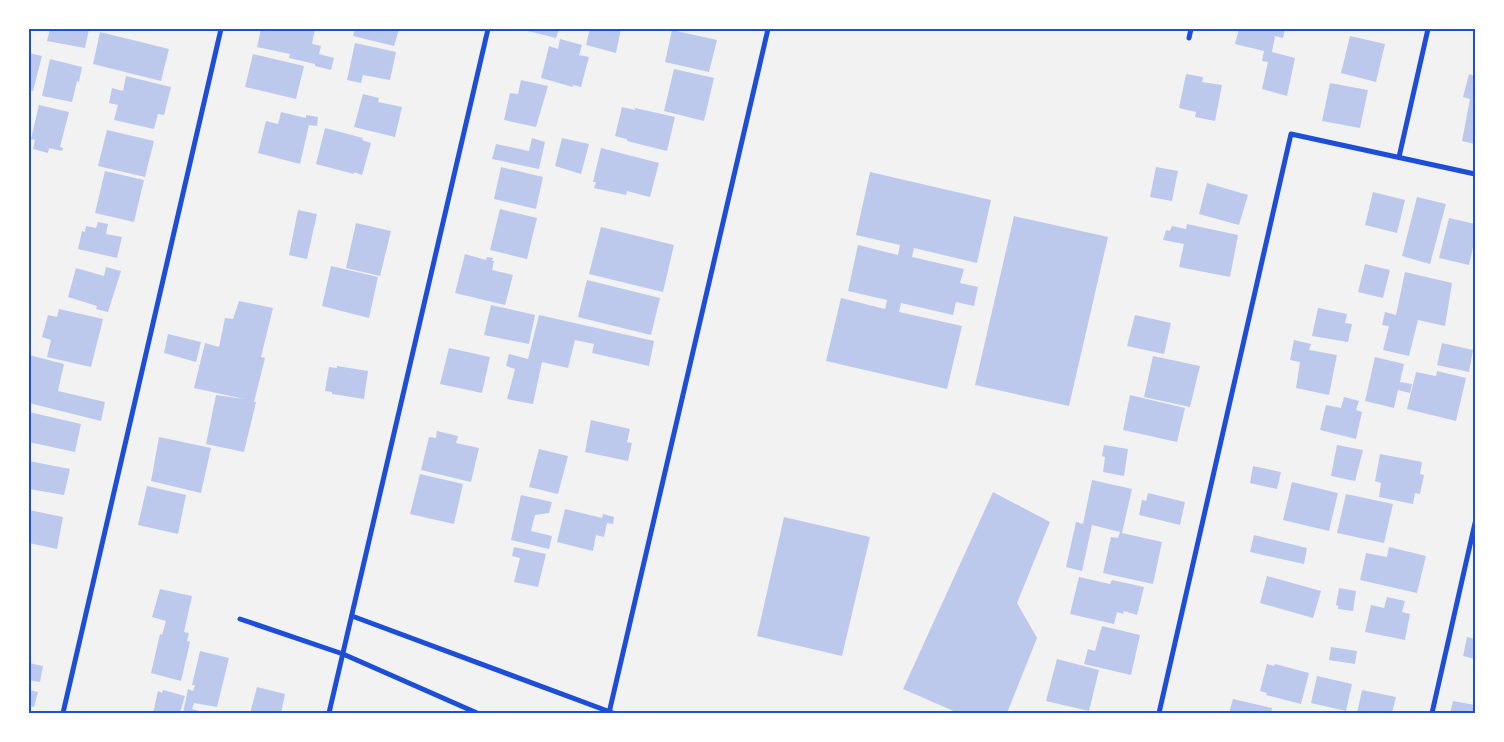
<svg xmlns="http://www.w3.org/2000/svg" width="1504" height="742" viewBox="0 0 1504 742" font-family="Arial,sans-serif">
<rect width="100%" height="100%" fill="#f2f2f2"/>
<path fill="#bdc9ec" d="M50,29H89L85,48L47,41Z
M261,29H315L312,44L321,46L319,54L334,58L331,70L315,66V64L289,58L290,54L257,47Z
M355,29H399L394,46L353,36Z
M520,29H559L556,38Z
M590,29H621L616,53L586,45Z
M1239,29H1285L1283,38L1275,36L1272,52L1295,58L1287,96L1262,89L1268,62L1262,61L1264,51L1235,44Z
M672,30L717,40L709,72L665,62Z
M100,32L169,49L161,81L93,64Z
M1350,36L1385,44L1376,82L1341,73Z
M560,39L582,45L579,55L589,57L581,87L573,85V87L541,78L549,46L558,49Z
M355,43L396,52L390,80L363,75L361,83L347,80Z
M29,53L42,56L33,91L29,90Z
M253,54L304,66L296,99L245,87Z
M50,59L82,67L79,82L77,81L72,102L42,96Z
M674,69L714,78L704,121L664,111Z
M1186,74L1203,77L1202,82L1222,85L1215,121L1195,117L1196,112L1179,108Z
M1469,74L1475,76V144L1462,141L1470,99L1463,97Z
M126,76L171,87L164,115L158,114L154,129L114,120L118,105L109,103L112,88L123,91Z
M521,80L548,86L536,127L504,120L510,93L518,94Z
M1330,83L1368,90L1360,128L1322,121Z
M363,94L379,98L378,102L402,107L395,137L354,127Z
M39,105L69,112L60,147L63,148L62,151L49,148L48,153L33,149L35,140L31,139Z
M622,107L635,110V108L675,117L667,151L627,141V139L615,136Z
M281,112L306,118V115L318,117L317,126L309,125L300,164L258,153L266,121L278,124Z
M325,128L363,138L362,140L371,143L362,175L354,172V174L316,164Z
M107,130L154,141L145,177L98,166Z
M532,138L545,142L539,169L492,159L496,144L529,151Z
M562,138L589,144L581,174L555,166Z
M601,148L659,163L650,197L627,191L626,195L594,188L596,182H593Z
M501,167L543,177L536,209L494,199Z
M1156,167L1178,171L1172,201L1150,197Z
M105,171L144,180L134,222L95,213Z
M870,172L991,200L977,263L914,248L912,257L964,269L960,283L978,287L974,306L956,302L953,315L901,303L899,312L962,326L947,389L826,361L841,298L885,309L887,300L848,291L858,245L898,255L900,245L856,235Z
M1207,183L1248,195L1239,225L1199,214Z
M1373,192L1405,200L1397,233L1365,225Z
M1417,197L1446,204L1430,264L1402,256Z
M500,209L537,218L527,259L490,250Z
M298,210L317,214L307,259L289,255Z
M1014,216L1108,237L1069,406L975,385Z
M1449,218L1475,224V239L1469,265L1439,258Z
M98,222L108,224L106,234L122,237L117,258L78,249L82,231L85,232L86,226L96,228Z
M356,223L391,231L380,276L346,268Z
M1187,224L1238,235L1230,277L1179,267L1184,244L1163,240L1166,230L1170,231L1172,226L1186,229Z
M601,227L674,245L663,292L589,274Z
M465,254L486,260L487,257L493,258L492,261H494L492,270L513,275L505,305L455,293Z
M1365,264L1390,270L1383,298L1358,292Z
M331,266L378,277L369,318L322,306Z
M106,267L121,271L108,312L96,309L97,306L68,297L76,268L104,276Z
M1405,272L1452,283L1445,326L1418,320L1409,356L1383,350L1389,326L1382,325L1385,312L1396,315Z
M587,280L660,298L651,335L578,317Z
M239,301L273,308L261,357L265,358L254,402H256L244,452L206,444L216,395L244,399L194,388L205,343L219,347L225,318L233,319Z
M491,305L535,315L529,344L484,335Z
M1318,308L1347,314L1345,323L1352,324L1348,342L1312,336Z
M59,309L103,319L91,367L47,357L51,340L42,337L48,315L57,317Z
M539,315L654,341L649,366L592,353L594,344L575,340L568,368L542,362L533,404L507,399L515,369L506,366L509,354L528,359Z
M1135,315L1171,323L1164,354L1127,346Z
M168,334L201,342L196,362L164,353Z
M1294,340L1311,344L1309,350L1337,355L1329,395L1296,388L1300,362L1290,360Z
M1442,343L1473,350L1469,372L1437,365Z
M449,348L490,357L482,393L440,384Z
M29,355L64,364L58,391L105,402L101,421L29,403Z
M1153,356L1200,366L1190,407L1144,397Z
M1375,357L1404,364L1400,382L1412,384L1410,393L1398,390L1394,408L1365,401Z
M337,366L368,371L364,399L332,394V392L325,391L329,367L337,368Z
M1437,371L1466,378L1456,421L1407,409L1416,372L1436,376Z
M1130,395L1185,408L1177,442L1123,430Z
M1344,397L1359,401L1356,410L1362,412L1356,439L1320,430L1326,405L1341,408Z
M29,412L81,424L75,452L29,442Z
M591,420L630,429L627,442L632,443L628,461L585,452Z
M437,431L458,436L456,443L479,448L471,482L421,470L429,437L436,438Z
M159,437L211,448L201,493L151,481Z
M1104,445L1128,449L1124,476L1103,472L1105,457L1102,456Z
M1337,445L1363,450L1355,481L1331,476Z
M539,449L568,456L558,494L529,487Z
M1380,454L1422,462L1420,474L1424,475L1420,494L1415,493L1413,504L1379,497L1381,483L1375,481Z
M29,461L70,469L64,495L29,489Z
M1253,466L1281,472L1277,489L1250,483Z
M420,474L463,484L454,524L410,514Z
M1092,480L1132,489L1122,533L1162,542L1153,584L1103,573L1111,537L1118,538L1120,532L1092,525L1082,571L1066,567L1076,522L1083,524Z
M1292,482L1338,493L1329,531L1283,520Z
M147,486L186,495L178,534L138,525Z
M993,492L1050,522L1017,603L1037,638L1007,713H958L903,689Z
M1148,493L1185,502L1180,525L1139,515L1142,500L1146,501Z
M1346,494L1393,504L1384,543L1337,533Z
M521,495L552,502L549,513L535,515L531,531L552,536L549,549L511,540Z
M565,509L602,518L603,514L614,517L613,524L607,523L604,537L596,535L593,551L557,542Z
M29,510L63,517L57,549L29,543Z
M784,517L870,537L842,656L757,636Z
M1254,535L1307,548L1304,564L1250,552Z
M514,547L546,554L538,587L514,582L520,558L512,556Z
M1389,547L1426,556L1417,593L1360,580L1366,553L1387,557Z
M1267,576L1321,591L1313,618L1260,603Z
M1079,577L1110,584L1112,580L1144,587L1137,615L1124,611L1123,614L1117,612L1114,624L1070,614Z
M1339,588L1356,591L1353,611L1338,609V606L1336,605Z
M160,589L192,596L184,632L189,633L187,641L190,642L181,681L151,673L160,634L162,635L166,621L152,617Z
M1387,597L1405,601L1402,612L1410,614L1405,640L1365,632L1371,605L1384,608Z
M1102,626L1140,635L1131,675L1084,664L1088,649L1095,651Z
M1467,637L1475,639V659L1463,656Z
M1331,647L1357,651L1355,664L1329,660Z
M200,651L229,658L217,707L194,703L192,709L207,713H183L188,689L193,691L195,685H192Z
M1057,659L1099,670L1089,711L1046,701Z
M29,663L43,666L40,682L29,680Z
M1267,664L1274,666L1275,664L1309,673L1301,704L1266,695L1267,693L1260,691Z
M1317,676L1352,684L1346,711L1311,703Z
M257,687L285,694L281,713H250Z
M29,690L38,692L34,707L29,706Z
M163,690L185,696L180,713H153L158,691L162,693Z
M1362,690L1396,697L1392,713H1357Z
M1233,699L1272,708L1271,713H1229Z
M1453,701L1475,705V713H1450Z"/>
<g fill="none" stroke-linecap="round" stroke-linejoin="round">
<path stroke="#1d4ed8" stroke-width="5" d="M1189,38L1191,29
M1399,157L1428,29
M352,616L613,713
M240,619L343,654L477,713
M63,713L221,29
M329,713L488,29
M609,713L768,29
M1159,713L1291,134L1475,174
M1432,713L1475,523"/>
</g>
<rect width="1504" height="742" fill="none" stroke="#ffffff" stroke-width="60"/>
<rect x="30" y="30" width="1444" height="682" fill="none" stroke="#1d4ed8" stroke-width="2"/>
</svg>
